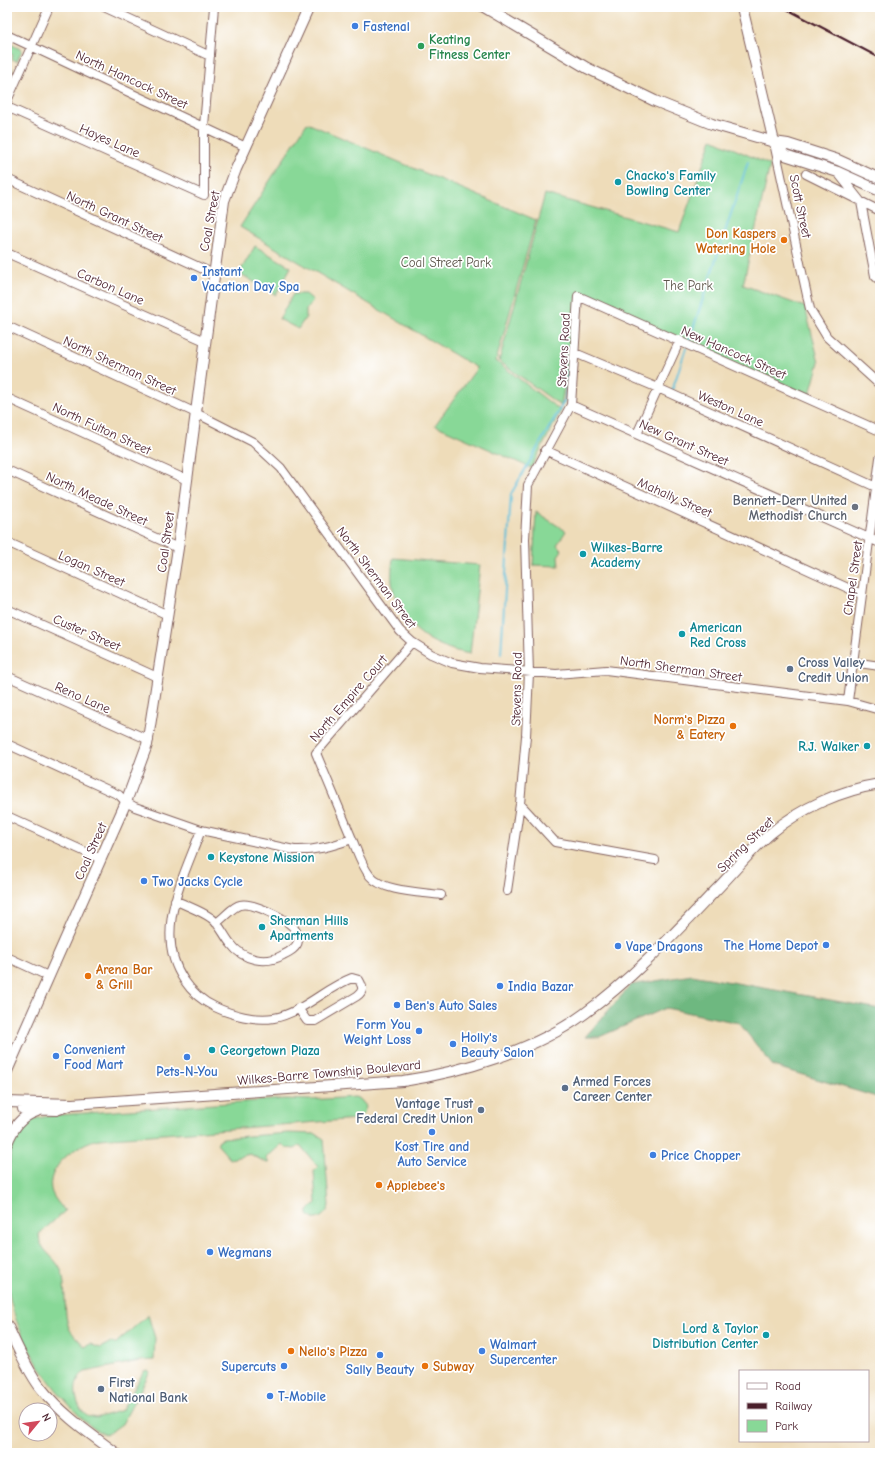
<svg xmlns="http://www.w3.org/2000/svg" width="887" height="1460" viewBox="0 0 887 1460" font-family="'Comic Neue',sans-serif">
<rect width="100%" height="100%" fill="#fff"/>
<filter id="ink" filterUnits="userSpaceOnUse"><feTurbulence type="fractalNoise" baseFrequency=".025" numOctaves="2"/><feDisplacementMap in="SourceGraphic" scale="8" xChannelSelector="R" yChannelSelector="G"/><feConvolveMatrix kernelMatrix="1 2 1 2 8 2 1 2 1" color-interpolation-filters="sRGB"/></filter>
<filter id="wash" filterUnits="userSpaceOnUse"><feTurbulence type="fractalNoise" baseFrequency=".012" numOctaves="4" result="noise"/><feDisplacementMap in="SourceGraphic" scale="16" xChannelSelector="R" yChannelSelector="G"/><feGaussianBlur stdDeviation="0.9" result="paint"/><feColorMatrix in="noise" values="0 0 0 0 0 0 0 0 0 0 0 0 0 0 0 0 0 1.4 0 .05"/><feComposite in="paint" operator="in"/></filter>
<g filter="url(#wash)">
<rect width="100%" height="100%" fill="#eedcb9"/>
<path fill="#88d897" stroke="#697c61" d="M7,42L22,50L17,61L12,59L13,55L7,52Z
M9,66L13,69L7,84V69Z
M307,123L536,220L496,361L561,411L531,468L435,425L477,368L240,227Z
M712,139L770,165L743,285L805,307L819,362L809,398L626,317L616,304L582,293L578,305L561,406L499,361L545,194L679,232Z
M255,246L291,267L276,295L239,273Z
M293,294H306L313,300L306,310V317L298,329L279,319Z
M536,512L566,531L557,545L562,550L558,556L559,566L533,565Z
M393,558L480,565L470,654C430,647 398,625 392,583C391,575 392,566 393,558Z
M355,1097L360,1099L366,1106L364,1113L357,1119L99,1139C78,1143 43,1168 52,1193C55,1200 61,1206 65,1211L39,1234C39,1251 54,1255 61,1270C67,1285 63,1315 69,1328C72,1334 80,1341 85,1347L90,1344L100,1348L111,1342L115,1344L148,1315L155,1338L154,1360L139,1361L85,1372C70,1380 75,1407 87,1416L96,1418L122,1410L144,1371L148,1370L150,1372L122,1424L112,1431L105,1434C90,1430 76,1412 66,1401C36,1368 11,1324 7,1279C4,1249 6,1216 9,1185C10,1168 8,1147 17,1131C23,1118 45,1117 58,1115L286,1099L310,1100Z
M288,1133L316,1134L324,1139L329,1206C327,1213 320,1220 313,1219L308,1215V1211L316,1203L314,1171L318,1167L300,1145L295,1149L286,1148L282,1144L266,1158L269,1163H267L250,1154L230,1159L217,1144L219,1140L223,1138Z"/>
<path fill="#6eb880" stroke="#5c6c56" d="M692,975L880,1009V1098L773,1066L739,1023L666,1008L599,1037H585L631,985Z"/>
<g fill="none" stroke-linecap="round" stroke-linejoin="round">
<path stroke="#5bbed9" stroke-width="2" d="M688,344L748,162
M672,391L686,348
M501,654L511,494L565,400L571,347"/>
</g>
</g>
<g filter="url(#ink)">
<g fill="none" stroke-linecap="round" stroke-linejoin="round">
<defs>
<path id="minor" d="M104,7L210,56
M7,35L246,147
M7,101L49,7
M7,107L204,195
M774,143L810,309L827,337L880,385
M838,173L861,202L875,276L880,281
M806,174L880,211
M7,179L214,274
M204,195V126L214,7
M7,253L205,341
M7,326L196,413L253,442L281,468L400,631L412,642L431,654L452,663L480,668L556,674L606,670L848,701L880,710
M575,353L658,388L876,487
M7,398L187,480
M571,405L880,543
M637,434L680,340
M545,450L861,594
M7,470L178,548
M7,542L168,615
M7,609L157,677
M852,662L880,666
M7,676L149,740
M848,701L880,458
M7,744L119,795L126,802L135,807L201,830L294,850C315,851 332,846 352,839L316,753L412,642
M520,804L555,842L655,860
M7,816L101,859
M201,830C184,877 152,933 184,980C192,992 202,1001 215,1007C232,1015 255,1021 274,1018C302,1013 325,988 352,978L359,980C363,987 364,991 357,996L315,1021H307L298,1008
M352,839C357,851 362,866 370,876C383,892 421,892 441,895
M507,891L520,804L526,736L529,673L525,539L528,485L571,405L578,296L880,431
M175,900C186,906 200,910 211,918C220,924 224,936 231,944C243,960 266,965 283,955C289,952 297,948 298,941C299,935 295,928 291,925C282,917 252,902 240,905C233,906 224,918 216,923
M7,957L48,976"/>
<path id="major" d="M484,7L587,68L655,101L712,124L774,142L788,144L838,160L880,179
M742,7L774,142L785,155L838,172L880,191
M7,1071L126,802L147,745L178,548L224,201L236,169L309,7
M7,1102L72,1104L403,1081C462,1072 535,1050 584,1014C632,979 673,935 714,892C733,873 750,851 771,833C801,808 841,790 880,784
M23,1109L56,1110L70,1105
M7,1143C14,1127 20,1117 37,1111
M7,1325C17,1346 26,1368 40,1387C61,1414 89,1433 116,1453"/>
</defs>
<use href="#minor" stroke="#83615d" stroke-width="10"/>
<use href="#major" stroke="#83615d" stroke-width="12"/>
<use href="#minor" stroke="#fff" stroke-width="8"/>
<use href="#major" stroke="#fff" stroke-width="10"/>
<path stroke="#4a1f2b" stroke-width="2" d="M783,7L880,58"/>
</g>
</g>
<g fill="#3f7fe0" stroke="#fff" stroke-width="1.5">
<circle cx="355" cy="26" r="4"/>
<circle cx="194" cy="278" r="4"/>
<circle cx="144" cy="881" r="4"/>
<circle cx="826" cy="945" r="4"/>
<circle cx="618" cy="946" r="4"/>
<circle cx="500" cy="986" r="4"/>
<circle cx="397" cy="1005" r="4"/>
<circle cx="419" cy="1031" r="4"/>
<circle cx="453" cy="1044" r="4"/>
<circle cx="56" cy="1056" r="4"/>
<circle cx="187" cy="1057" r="4"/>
<circle cx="432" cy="1132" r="4"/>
<circle cx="653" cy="1155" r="4"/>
<circle cx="210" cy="1252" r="4"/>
<circle cx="482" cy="1351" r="4"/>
<circle cx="380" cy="1355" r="4"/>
<circle cx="284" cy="1366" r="4"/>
<circle cx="270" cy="1396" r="4"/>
</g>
<circle fill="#2e9e5b" stroke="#fff" stroke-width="1.5" cx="421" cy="46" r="4"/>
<g fill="#0f9aa8" stroke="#fff" stroke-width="1.5">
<circle cx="618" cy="182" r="4"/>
<circle cx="583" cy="554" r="4"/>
<circle cx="682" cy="634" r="4"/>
<circle cx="867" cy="746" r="4"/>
<circle cx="211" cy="857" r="4"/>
<circle cx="262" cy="927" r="4"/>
<circle cx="212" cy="1050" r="4"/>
<circle cx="766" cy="1335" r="4"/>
</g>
<g fill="#e8710a" stroke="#fff" stroke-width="1.5">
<circle cx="784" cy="240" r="4"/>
<circle cx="733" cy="726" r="4"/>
<circle cx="88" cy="976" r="4"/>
<circle cx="379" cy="1185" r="4"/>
<circle cx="291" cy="1351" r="4"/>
<circle cx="425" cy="1366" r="4"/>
</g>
<circle fill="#6b7280" stroke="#fff" stroke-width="1.5" cx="855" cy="507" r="4"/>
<g fill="#5c6f8a" stroke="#fff" stroke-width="1.5">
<circle cx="790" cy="669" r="4"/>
<circle cx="565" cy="1088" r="4"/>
<circle cx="481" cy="1110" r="4"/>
<circle cx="101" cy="1389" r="4"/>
</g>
<g text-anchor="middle" stroke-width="3.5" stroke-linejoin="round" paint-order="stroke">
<g font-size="13" font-weight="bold" fill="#366cbe" stroke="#fff" text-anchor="start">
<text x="363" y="31">Fastenal</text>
<text x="202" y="276">Instant<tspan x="202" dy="15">Vacation Day Spa</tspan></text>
<text x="152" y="886">Two Jacks Cycle</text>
<text x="818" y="950" text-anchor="end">The Home Depot</text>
<text x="626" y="951">Vape Dragons</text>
<text x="508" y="991">India Bazar</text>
<text x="405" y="1010">Ben's Auto Sales</text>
<text x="411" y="1029" text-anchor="end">Form You<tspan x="411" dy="15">Weight Loss</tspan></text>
<text x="461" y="1042">Holly's<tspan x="461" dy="15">Beauty Salon</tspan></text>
<text x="64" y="1054">Convenient<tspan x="64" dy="15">Food Mart</tspan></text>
<text x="187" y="1076" text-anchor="middle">Pets-N-You</text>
<text x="432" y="1151" text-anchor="middle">Kost Tire and<tspan x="432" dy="15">Auto Service</tspan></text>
<text x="661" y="1160">Price Chopper</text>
<text x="218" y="1257">Wegmans</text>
<text x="490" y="1349">Walmart<tspan x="490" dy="15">Supercenter</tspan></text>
<text x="276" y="1371" text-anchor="end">Supercuts</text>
<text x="380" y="1374" text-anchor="middle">Sally Beauty</text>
<text x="278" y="1401">T-Mobile</text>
</g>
<g font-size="13" font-weight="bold" fill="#27864d" stroke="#fff" text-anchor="start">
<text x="429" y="44">Keating<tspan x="429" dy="15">Fitness Center</tspan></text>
</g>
<g font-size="13" fill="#4a1f2b" stroke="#fff">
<text transform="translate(132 79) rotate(25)" y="5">North Hancock Street</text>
<text transform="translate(110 140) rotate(24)" y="5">Hayes Lane</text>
<text transform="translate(801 206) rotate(78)" y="5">Scott Street</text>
<text transform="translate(115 216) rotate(25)" y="5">North Grant Street</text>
<text transform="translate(209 221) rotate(-79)" y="5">Coal Street</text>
<text transform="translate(111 286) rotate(24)" y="5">Carbon Lane</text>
<text transform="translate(563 350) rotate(-87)" y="5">Stevens Road</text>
<text transform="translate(734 352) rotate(24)" y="5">New Hancock Street</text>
<text transform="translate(120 365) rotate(25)" y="5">North Sherman Street</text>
<text transform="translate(731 408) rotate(24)" y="5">Weston Lane</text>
<text transform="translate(102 428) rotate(25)" y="5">North Fulton Street</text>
<text transform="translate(684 442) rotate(24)" y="5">New Grant Street</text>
<text transform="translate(675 497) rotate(24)" y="5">Mahally Street</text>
<text transform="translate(97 498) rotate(25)" y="5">North Meade Street</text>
<text transform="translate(165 542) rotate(-82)" y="5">Coal Street</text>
<text transform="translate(92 568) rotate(24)" y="5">Logan Street</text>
<text transform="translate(377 577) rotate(53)" y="5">North Sherman Street</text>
<text transform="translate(852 578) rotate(-82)" y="5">Chapel Street</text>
<text transform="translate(87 632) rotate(24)" y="5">Custer Street</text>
<text transform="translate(681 668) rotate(8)" y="5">North Sherman Street</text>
<text transform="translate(516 689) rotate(-89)" y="5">Stevens Road</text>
<text transform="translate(83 697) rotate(24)" y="5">Reno Lane</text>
<text transform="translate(348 698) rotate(-49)" y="5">North Empire Court</text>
<text transform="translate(745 844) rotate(-44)" y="5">Spring Street</text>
<text transform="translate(90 851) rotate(-66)" y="5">Coal Street</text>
<text transform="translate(329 1072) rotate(-5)" y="5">Wilkes-Barre Township Boulevard</text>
</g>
<g font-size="13" font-weight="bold" fill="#0d838f" stroke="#fff" text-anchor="start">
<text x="626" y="180">Chacko's Family<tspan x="626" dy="15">Bowling Center</tspan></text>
<text x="591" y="552">Wilkes-Barre<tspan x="591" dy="15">Academy</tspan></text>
<text x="690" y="632">American<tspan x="690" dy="15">Red Cross</tspan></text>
<text x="859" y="751" text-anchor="end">R.J. Walker</text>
<text x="219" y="862">Keystone Mission</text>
<text x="270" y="925">Sherman Hills<tspan x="270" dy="15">Apartments</tspan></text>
<text x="220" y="1055">Georgetown Plaza</text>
<text x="758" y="1333" text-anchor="end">Lord &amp; Taylor<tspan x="758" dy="15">Distribution Center</tspan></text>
</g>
<g font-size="13" font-weight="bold" fill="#c56008" stroke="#fff" text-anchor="start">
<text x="776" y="238" text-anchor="end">Don Kaspers<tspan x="776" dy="15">Watering Hole</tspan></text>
<text x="725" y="724" text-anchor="end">Norm's Pizza<tspan x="725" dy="15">&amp; Eatery</tspan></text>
<text x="96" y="974">Arena Bar<tspan x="96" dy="15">&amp; Grill</tspan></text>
<text x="387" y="1190">Applebee's</text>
<text x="299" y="1356">Nello's Pizza</text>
<text x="433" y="1371">Subway</text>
</g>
<g font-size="13" fill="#5d564b" stroke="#fff">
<text x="446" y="267">Coal Street Park</text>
<text x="688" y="290">The Park</text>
</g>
<g font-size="13" font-weight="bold" fill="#5b616d" stroke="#fff" text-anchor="end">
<text x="847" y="505">Bennett-Derr United<tspan x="847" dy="15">Methodist Church</tspan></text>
</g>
<g font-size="13" font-weight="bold" fill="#4e5e75" stroke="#fff" text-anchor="start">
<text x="798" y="667">Cross Valley<tspan x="798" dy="15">Credit Union</tspan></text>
<text x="573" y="1086">Armed Forces<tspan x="573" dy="15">Career Center</tspan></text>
<text x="473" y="1108" text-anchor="end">Vantage Trust<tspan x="473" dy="15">Federal Credit Union</tspan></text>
<text x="109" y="1387">First<tspan x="109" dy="15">National Bank</tspan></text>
</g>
</g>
<rect width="887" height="1460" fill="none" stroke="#fff" stroke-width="24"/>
<rect x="739" y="1370" width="130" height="72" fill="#ffffff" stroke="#b7a5aa"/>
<rect x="747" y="1383" width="20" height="6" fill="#ffffff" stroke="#b7a5aa"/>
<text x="775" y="1390" font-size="12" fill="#4a1f2b">Road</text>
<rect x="747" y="1403" width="20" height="6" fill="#4a1f2b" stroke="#b7a5aa"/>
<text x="775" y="1410" font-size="12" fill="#4a1f2b">Railway</text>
<rect x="747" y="1420" width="20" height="12" fill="#88d897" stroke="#b7a5aa"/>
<text x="775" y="1430" font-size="12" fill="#4a1f2b">Park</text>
<g transform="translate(38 1422) rotate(61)"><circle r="19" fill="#ffffff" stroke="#b7a5aa"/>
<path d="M0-3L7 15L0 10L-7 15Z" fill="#d1495b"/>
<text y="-6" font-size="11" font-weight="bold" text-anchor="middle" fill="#4a1f2b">N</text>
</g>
</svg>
